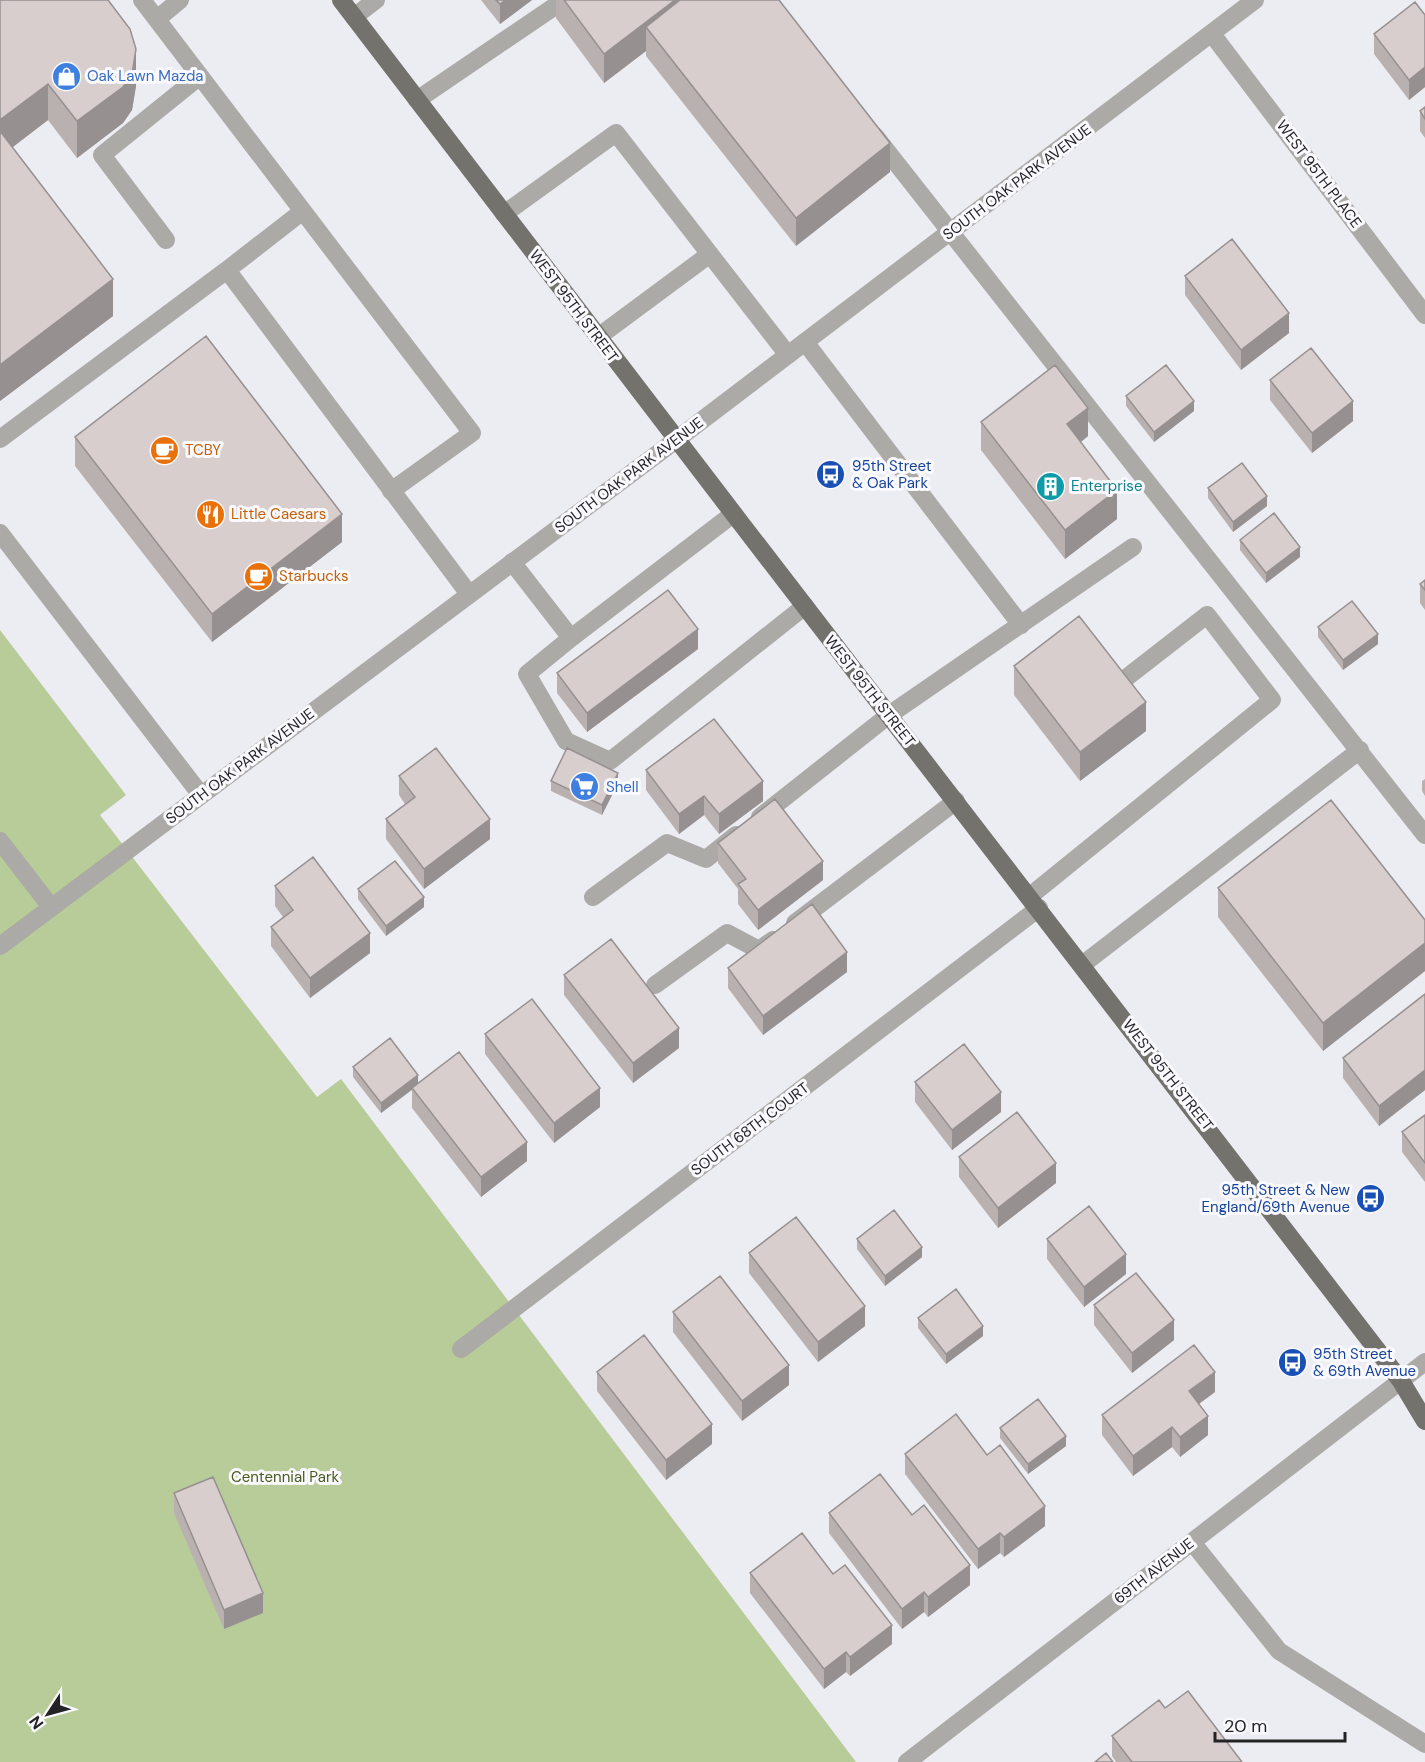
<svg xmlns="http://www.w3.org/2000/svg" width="1425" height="1762" viewBox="0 0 1425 1762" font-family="'DM Sans',sans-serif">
<rect width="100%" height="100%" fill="#ececf3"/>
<path fill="#b7cc98" d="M0,630L126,795L100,815L317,1097L341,1079L856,1762H0Z"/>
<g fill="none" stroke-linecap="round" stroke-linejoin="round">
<path stroke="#abaaa7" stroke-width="18" d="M142,0L472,433L391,491
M354,17L376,0
M157,19L180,0
M417,100L564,0
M875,136L1425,835
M504,214L616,133L788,355
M166,240L102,155L200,76
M227,270L303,211
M598,337L710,254
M805,342L1021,625
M0,439L227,270L469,594
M0,533L201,795
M512,562L571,638L527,674L566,741L610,761L805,606
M571,638L733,514
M760,817L889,715L1133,547
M0,841L51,907
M1030,896L1272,700L1207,615L1126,678
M593,897L667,843L706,859L736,835
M795,923L956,801
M1082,965L1360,750
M655,985L727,933L759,950L773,940"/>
<path stroke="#abaaa7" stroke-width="18" d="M1212,34L1425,315
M0,946L676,440L1255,0
M461,1349L1039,908
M1192,1542L1279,1651L1425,1744
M907,1762L1425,1362"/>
<path stroke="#74726d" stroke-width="18" d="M341,0C691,463 1049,919 1401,1381L1425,1421"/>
</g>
<path fill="#b9b1b0" d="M0,0L136,86L132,110L123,123L77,158L48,120L12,147L113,316L0,401Z
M481,0H532L500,24Z
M556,0H779L890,172L796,246L646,56V51L604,83L556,18Z
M1425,15V87L1409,100L1374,54V34Z
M1425,107V138L1420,131V111Z
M1185,276L1289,333L1241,370L1185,295Z
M1270,380L1353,421L1312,453L1270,400Z
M1126,396L1194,411L1154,442L1126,406Z
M981,422L1088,436L1081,442L1117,519L1065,559L981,450Z
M75,437L342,542L212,642L75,466Z
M1208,488L1267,506L1233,532L1208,498Z
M1240,540L1300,557L1266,583L1240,550Z
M1425,580V610L1420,603V584Z
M1318,627L1378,644L1343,670L1318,637Z
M698,649L587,732L557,693V673Z
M1014,666L1146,731L1080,781L1014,695Z
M646,770L763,801L719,834L704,815L679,834L646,790Z
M399,776L490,839L424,889L386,839V819L405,804L399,795Z
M1425,779V796L1422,791V781Z
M551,781L618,783L602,815L551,791Z
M718,843L823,880L758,930L738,904V889L718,863Z
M275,886L370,953L310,998L271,946V927L283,917L275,906Z
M1218,888L1425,920V971L1323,1051L1218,917Z
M358,889L424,907L386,936L358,899Z
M728,968L847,972L763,1035L728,988Z
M564,975L679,1048L633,1083L564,995Z
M1425,994V1090L1379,1126L1343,1078V1058Z
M485,1034L600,1107L554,1143L485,1054Z
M353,1067L418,1083L527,1161L481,1197L412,1108V1090L381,1113L353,1077Z
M915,1082L1001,1112L952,1150L915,1102Z
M1425,1115V1182L1402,1152V1132Z
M959,1157L1056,1183L998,1228L959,1177Z
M857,1239L922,1257L885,1286L857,1249Z
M1047,1239L1126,1274L1084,1307L1047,1259Z
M749,1253L865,1326L818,1362L749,1273Z
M1094,1305L1174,1340L1132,1373L1094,1325Z
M673,1312L789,1385L742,1421L673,1332Z
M918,1318L983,1336L946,1364L918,1328Z
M597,1372L712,1444L666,1480L597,1391Z
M1215,1392L1199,1404L1208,1435L1180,1457L1172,1447L1133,1476L1102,1435V1415Z
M1000,1428L1066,1446L1028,1474L1000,1438Z
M905,1454L987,1455L1045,1526L1004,1557L1000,1553L978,1569L905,1474Z
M174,1493L263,1613L224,1629L174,1513Z
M829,1513L912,1515L970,1585L928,1617L924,1612L902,1629L829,1533Z
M750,1573L833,1574L892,1644L850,1676L846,1672L824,1689L750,1593Z
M1165,1708L1242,1762H1116L1112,1756V1736Z"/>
<path fill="#969090" d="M506,0H532L500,24V4Z
M675,0H688L646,27V51L604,83V54Z
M136,49V86L132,110L123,123L77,158V121Z
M1425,67V87L1409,100V80Z
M48,84V120L0,157V120Z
M890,143V172L796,246V218Z
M113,279V316L0,401V365Z
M1289,313V333L1241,370V350Z
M1194,401V411L1154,442V432Z
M1353,401V421L1312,453V433Z
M1088,408V436L1067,453V424Z
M1117,490V519L1065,559V530Z
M1267,496V506L1233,532V522Z
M342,514V542L212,642V614Z
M1300,547V557L1266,583V573Z
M698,629V649L587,732V713Z
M1378,634V644L1343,670V660Z
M1146,702V731L1080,781V752Z
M618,773V783L602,815V805Z
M763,781V801L719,834V814Z
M704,796V815L679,834V814Z
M490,819V839L424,889V869Z
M823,861V880L758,930V910Z
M424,897V907L386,936V926Z
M370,933V953L310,998V978Z
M1425,943V971L1323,1051V1023Z
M847,952V972L763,1035V1016Z
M679,1028V1048L633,1083V1063Z
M1425,1070V1090L1379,1126V1106Z
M418,1075V1085L381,1113V1103Z
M600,1088V1107L554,1143V1123Z
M1001,1092V1112L952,1150V1130Z
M527,1142V1161L481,1197V1177Z
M1056,1163V1183L998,1228V1208Z
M922,1247V1257L885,1286V1276Z
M1126,1254V1274L1084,1307V1287Z
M865,1306V1326L818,1362V1342Z
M1174,1320V1340L1132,1373V1353Z
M983,1326V1336L946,1364V1354Z
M789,1365V1385L742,1421V1401Z
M1215,1372V1392L1189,1411V1391Z
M1208,1416V1435L1180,1457V1437Z
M712,1424V1444L666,1480V1460Z
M1172,1427V1447L1133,1476V1456Z
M1066,1436V1446L1028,1474V1464Z
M1045,1506V1526L1004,1557V1537Z
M1000,1533V1553L978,1569V1549Z
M970,1565V1585L928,1617V1597Z
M924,1592V1612L902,1629V1609Z
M263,1593V1613L224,1629V1610Z
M892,1625V1644L850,1676V1657Z
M846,1652V1672L824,1689V1669Z"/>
<path fill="#d7cecd" stroke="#969090" stroke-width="1.5" d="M0,0H108L130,29L136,49L132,74L123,87L77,121L48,84L0,120Z
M496,0H506L500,4Z
M564,0H675L604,54Z
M680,0H779L890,143L796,218L646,27Z
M1415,2L1425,15V67L1409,80L1374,34Z
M1425,107V119L1420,111Z
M0,131L113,279L0,365Z
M1232,239L1289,313L1241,350L1185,276Z
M206,336L342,514L212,614L75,437Z
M1311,348L1353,401L1312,433L1270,380Z
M1055,365L1088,408L1067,424L1117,490L1065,530L981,422Z
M1166,365L1194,401L1154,432L1126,396Z
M1242,463L1267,496L1233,522L1208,488Z
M1274,513L1300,547L1266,573L1240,540Z
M1425,580V590L1420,584Z
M668,590L698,629L587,713L557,673Z
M1352,601L1378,634L1343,660L1318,627Z
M1079,616L1146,702L1080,752L1014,666Z
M714,719L763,781L719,814L704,796L679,814L646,770Z
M436,748L490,819L424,869L386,819L415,797L399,776Z
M567,748L618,773L602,805L551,781Z
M775,799L823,861L758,910L738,884L746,879L718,843Z
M1331,800L1425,920V943L1323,1023L1218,888Z
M313,857L370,933L310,978L271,927L293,910L275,886Z
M395,861L424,897L386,926L358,889Z
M812,904L847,952L763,1016L728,968Z
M611,939L679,1028L633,1063L564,975Z
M1425,994V1070L1379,1106L1343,1058Z
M532,999L600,1088L554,1123L485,1034Z
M390,1038L418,1075L381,1103L353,1067Z
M964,1044L1001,1092L952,1130L915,1082Z
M459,1052L527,1142L481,1177L412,1088Z
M1017,1112L1056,1163L998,1208L959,1157Z
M1425,1115V1163L1402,1132Z
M1089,1206L1126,1254L1084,1287L1047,1239Z
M894,1210L922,1247L885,1276L857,1239Z
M796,1217L865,1306L818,1342L749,1253Z
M1136,1273L1174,1320L1132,1353L1094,1305Z
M720,1276L789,1365L742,1401L673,1312Z
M956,1289L983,1326L946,1354L918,1318Z
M644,1335L712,1424L666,1460L597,1372Z
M1194,1345L1215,1372L1189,1391L1208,1416L1180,1437L1172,1427L1133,1456L1102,1415Z
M1038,1399L1066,1436L1028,1464L1000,1428Z
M956,1414L987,1455L1000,1445L1045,1506L1004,1537L1000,1533L978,1549L905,1454Z
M880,1474L912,1515L924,1505L970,1565L928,1597L924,1592L902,1609L829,1513Z
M213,1477L263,1593L224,1610L174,1493Z
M802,1533L833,1574L845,1565L892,1625L850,1657L846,1652L824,1669L750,1573Z
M1188,1691L1242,1762H1132L1112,1736L1159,1700L1165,1708Z
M1106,1753L1113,1762H1095Z"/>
<defs>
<symbol id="shop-disc" viewBox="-11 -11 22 22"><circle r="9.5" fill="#3f7fe0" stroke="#faf9fe"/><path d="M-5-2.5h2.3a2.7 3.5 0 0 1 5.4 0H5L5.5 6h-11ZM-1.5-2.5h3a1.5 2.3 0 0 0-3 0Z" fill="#fff"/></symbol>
<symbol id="cafe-disc" viewBox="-11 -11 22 22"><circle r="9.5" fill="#e8710a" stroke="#faf9fe"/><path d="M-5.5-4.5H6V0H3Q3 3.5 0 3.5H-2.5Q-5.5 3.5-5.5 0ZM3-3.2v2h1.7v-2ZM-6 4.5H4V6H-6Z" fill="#fff"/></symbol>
<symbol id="bus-disc" viewBox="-11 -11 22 22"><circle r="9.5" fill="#1a4fb4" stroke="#faf9fe"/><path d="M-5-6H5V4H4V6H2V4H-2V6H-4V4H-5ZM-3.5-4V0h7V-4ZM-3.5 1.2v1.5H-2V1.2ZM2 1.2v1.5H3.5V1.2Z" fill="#fff"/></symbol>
<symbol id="building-disc" viewBox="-11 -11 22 22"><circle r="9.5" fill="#0f9aa8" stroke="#faf9fe"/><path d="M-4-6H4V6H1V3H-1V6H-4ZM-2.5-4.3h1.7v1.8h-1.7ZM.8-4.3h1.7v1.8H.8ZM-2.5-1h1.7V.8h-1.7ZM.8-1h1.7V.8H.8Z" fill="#fff"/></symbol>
<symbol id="restaurant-disc" viewBox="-11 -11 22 22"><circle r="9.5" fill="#e8710a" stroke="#faf9fe"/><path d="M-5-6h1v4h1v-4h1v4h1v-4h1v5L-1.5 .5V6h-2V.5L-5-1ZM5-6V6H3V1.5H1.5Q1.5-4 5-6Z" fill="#fff"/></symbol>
<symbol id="supermarket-disc" viewBox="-11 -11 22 22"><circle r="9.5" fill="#3f7fe0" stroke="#faf9fe"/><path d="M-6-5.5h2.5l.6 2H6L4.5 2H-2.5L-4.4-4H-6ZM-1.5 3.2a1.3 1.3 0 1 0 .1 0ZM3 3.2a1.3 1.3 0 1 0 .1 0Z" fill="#fff"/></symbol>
</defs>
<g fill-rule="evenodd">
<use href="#shop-disc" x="50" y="60" width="33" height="33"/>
<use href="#cafe-disc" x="148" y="434" width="33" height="33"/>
<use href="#bus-disc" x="814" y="458" width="33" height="33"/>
<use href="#building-disc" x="1034" y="470" width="33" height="33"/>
<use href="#restaurant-disc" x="194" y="498" width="33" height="33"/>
<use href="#cafe-disc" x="242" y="560" width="33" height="33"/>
<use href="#supermarket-disc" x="568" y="770" width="33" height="33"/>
<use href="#bus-disc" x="1354" y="1182" width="33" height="33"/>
<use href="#bus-disc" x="1276" y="1346" width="33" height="33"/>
</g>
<g text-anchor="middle" stroke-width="6" stroke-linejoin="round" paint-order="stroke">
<g font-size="15" fill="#366cbe" stroke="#faf9fe" text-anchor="start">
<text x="87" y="81">Oak Lawn Mazda</text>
<text x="606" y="792">Shell</text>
</g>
<g font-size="15" fill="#232326" stroke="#faf9fe">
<text transform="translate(1319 174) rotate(53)" y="5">WEST 95TH PLACE</text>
<text transform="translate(1017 182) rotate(-37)" y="5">SOUTH OAK PARK AVENUE</text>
<text transform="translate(574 306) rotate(53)" y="5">WEST 95TH STREET</text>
<text transform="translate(629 475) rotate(-37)" y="5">SOUTH OAK PARK AVENUE</text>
<text transform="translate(870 691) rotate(52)" y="5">WEST 95TH STREET</text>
<text transform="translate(240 766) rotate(-37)" y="5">SOUTH OAK PARK AVENUE</text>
<text transform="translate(1168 1075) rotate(52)" y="5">WEST 95TH STREET</text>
<text transform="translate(750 1129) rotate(-37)" y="5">SOUTH 68TH COURT</text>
<text transform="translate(1154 1571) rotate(-38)" y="5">69TH AVENUE</text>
</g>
<g font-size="15" fill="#c56008" stroke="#faf9fe" text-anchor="start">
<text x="185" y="455">TCBY</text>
<text x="231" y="519">Little Caesars</text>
<text x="279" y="581">Starbucks</text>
</g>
<g font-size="15" fill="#164399" stroke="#faf9fe" text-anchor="start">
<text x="852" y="471">95th Street<tspan x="852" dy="17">&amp; Oak Park</tspan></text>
<text x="1350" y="1195" text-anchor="end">95th Street &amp; New<tspan x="1350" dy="17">England/69th Avenue</tspan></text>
<text x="1313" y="1359">95th Street<tspan x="1313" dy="17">&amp; 69th Avenue</tspan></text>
</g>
<g font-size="15" fill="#0d838f" stroke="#faf9fe" text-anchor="start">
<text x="1071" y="491">Enterprise</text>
</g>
<g font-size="15" fill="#475c1d" stroke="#faf9fe">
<text x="285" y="1482">Centennial Park</text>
</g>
</g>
<g transform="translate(48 1714) rotate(234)" stroke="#faf9fe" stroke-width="4.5" paint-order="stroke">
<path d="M0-4.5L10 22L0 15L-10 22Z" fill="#232326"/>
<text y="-9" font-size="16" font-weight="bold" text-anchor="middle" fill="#232326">N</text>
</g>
<path d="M1215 1732v9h130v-9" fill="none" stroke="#232326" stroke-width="3"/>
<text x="1224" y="1732" font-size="18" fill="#232326" stroke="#faf9fe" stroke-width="4.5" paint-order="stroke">20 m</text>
</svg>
